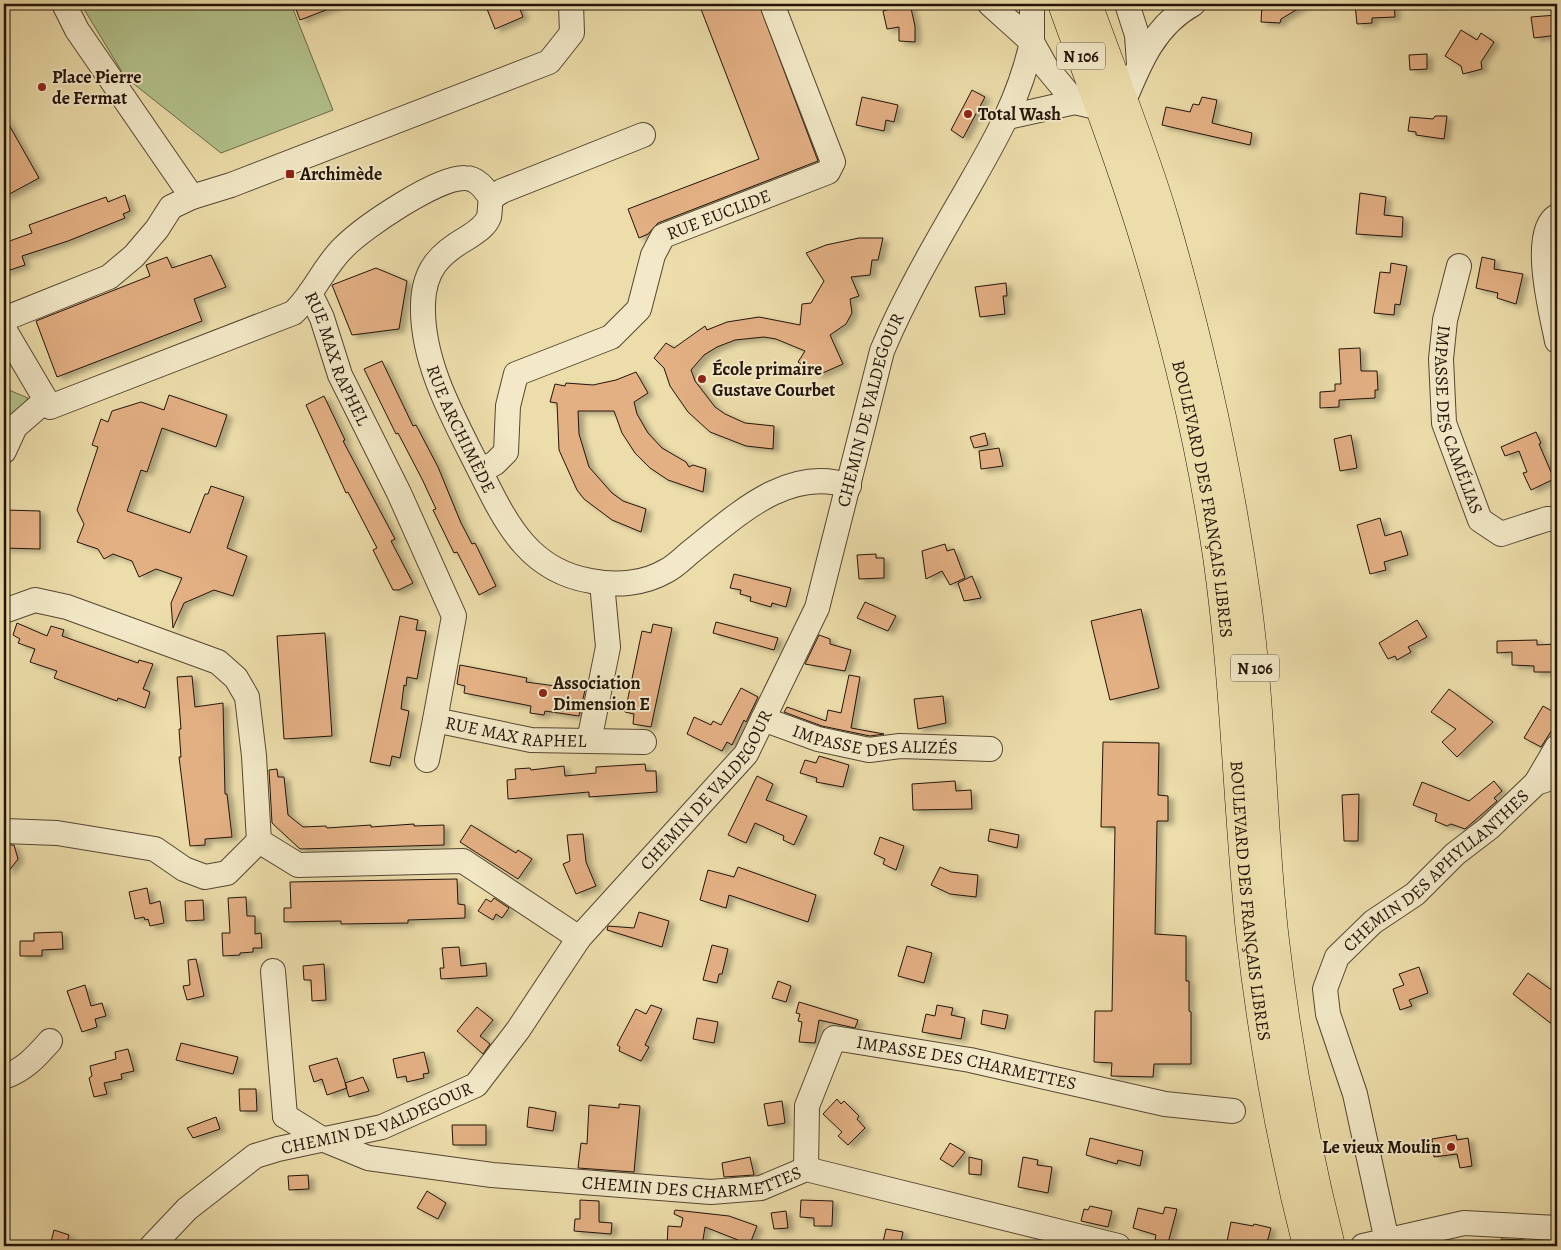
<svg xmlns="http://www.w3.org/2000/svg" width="1561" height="1250" viewBox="0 0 1561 1250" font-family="Alegreya,serif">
<defs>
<filter id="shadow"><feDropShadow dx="5.5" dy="3" stdDeviation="2.5" flood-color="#0004"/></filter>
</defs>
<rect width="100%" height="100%" fill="#ecddaa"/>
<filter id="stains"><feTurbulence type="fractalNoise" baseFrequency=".004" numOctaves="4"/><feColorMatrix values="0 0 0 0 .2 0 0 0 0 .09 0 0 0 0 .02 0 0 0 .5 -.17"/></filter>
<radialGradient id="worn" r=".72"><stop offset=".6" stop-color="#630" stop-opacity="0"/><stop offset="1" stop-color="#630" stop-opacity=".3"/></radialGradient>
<path fill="#b3c28c" stroke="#6b6b4a" d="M81,4H291L333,110L221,153L125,77Z
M4,388L28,398L4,431Z"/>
<path fill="#e3b084" stroke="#231409" filter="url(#shadow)" d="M294,4H339V5L300,20Z
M485,4H518L523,17L495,29Z
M699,4H759L818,161L658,223L648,234L639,238L628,209L759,159Z
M892,4H910L915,26V42L899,41V27L887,29L883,11L894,8Z
M1262,4H1306L1281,19L1280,23L1261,22Z
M1355,4H1394L1395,17L1372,18V23L1357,24Z
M1557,15V35L1534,38L1531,17Z
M1461,30L1477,40L1481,33L1494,42L1481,62L1482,69L1463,74L1461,66L1445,56Z
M1427,54V69L1410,70L1409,55Z
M972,90L985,97L963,138L951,130Z
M862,97L898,105L894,122L886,120L884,131L856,125Z
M1202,97L1217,100L1212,123L1252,133L1250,145L1162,125L1166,107L1190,112L1193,104L1199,105Z
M4,116L39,178L4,197Z
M1435,116H1447L1444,139L1416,135V132L1408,131L1410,117L1433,119Z
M1360,193L1386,197L1384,215L1403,217L1402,237L1356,234Z
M125,195L130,211L123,214L125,218L68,241L22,256L25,265L4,272V243L32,233L29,225L106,197L108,202Z
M859,238H883L878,260H872L870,275L851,277L859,296L850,299L852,313L846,324L830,335L843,364L818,375L798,362L805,351L776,339L764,337L735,340L717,347L704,355L691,370L695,381L715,407L725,414L745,423L774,426L773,449L746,446L710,432L688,412L670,386L664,368L654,358L666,343L674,348L705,326L707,330L727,322L759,317L800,325L802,304L811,303L824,281L806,253L826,245Z
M211,255L226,287L194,299L202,321L57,377L36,321L150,276L146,265L167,257L172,268Z
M1482,257L1495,260L1494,269L1523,274L1516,304L1497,298L1498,293L1476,288Z
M1391,263L1407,266L1400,305L1395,304L1394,315L1374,313L1380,272L1390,273Z
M376,268L407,281L399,329L352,335L332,285Z
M1006,283L1007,296H1003L1005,314L980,317L975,287Z
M1360,348L1361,371H1377L1378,390H1375V398L1339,400V407L1320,408V392L1335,391V384H1341L1339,349Z
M382,361L413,426L416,425L438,467L461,523L472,544L475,543L496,586L479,595L457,552L454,553L433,510L436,509L422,479L398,433L396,434L364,369Z
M636,372L648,393L634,402L637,414L648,433L662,448L686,462L689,467L693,465L706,469L703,492L668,480L650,468L635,453L622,433L614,411H578L579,434L589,467L612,493L623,501L646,509L641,532L612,520L584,499L577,490L559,450L557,403L550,402L555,384L565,386L566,383L593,385L616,380Z
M169,395L227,415L216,447L162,428L147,472L141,470L127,511L190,533L205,494H208L211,486L244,497L227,548L247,556L233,596L214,590L184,603L173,628L171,603L182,578L156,569L139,577L132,561L113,554L104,559L98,549L77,542L84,524L77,510L98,447L92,445L101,419L108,422L112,411L141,402L164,410Z
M324,396L345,440L343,441L395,539L391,541L413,583L399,590H393L373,550L377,548L348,492L346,493L306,405Z
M1536,432L1541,443L1539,444L1554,479L1531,490L1523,473L1527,472L1519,451L1505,456L1501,447Z
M985,433L988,445L974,448L970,437Z
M1351,435L1357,468L1340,471L1334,439Z
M999,448L1003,466L981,469L979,451Z
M4,510L40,511V549L4,548Z
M1380,518L1385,536L1401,531L1408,555L1384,562L1386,570L1370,574L1357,525Z
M945,544L947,551L954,549L965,578L950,585L942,571L926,579L922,551Z
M876,554V558H884V578L859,579L857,555Z
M734,574L791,588L786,607L772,603L771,607L750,601L751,597L740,594L741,590L730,588Z
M972,576L981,598L964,601L958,583Z
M865,602L896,616L888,631L857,618Z
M1141,609L1159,688L1110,700L1091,621Z
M400,616L418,620L416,630L426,631L417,679L407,677L406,686L404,685L401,709L409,711L400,758L392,756L390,766L370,762Z
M1417,620L1427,637L1408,647L1411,652L1397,660L1395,656L1388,659L1379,643Z
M716,622L778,638L774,650L713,633Z
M17,623L47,636L51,626L64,630L62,636L138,663L139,660L153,664L143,689L150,692L145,708L118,698L117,701L54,678L57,671L30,662L35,649L18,643L20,639L13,635Z
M653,624L672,628L651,727L633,724L634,714L625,712L642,631L651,633Z
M325,633L332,736L284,739L277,636Z
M819,635L830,639V644L851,650L845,671L805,664Z
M1537,640V645L1556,644L1557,672H1534V666L1512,665V652L1497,653V641Z
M460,665L527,678L526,682L585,690L579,716L545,711L544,715L530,713L531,706L464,693L465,686L457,684Z
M849,675L860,677L851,728L884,734L870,736L822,726L784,712L787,707L826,721L828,710L841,713Z
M192,676L195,707L223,703L225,794H227L232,837L205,839V845L190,846L179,757H181L179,729H181L177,677Z
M741,688L758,697L746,722L744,720L732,745L727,742L722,751L687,734L694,717L711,725L713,721L721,725Z
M1449,689L1493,722L1457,757L1442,742L1456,729L1431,712Z
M943,696L946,723L918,729L914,699Z
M1543,706L1557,714V722L1541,747L1524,738Z
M1103,742L1159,743L1158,795L1168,796V821H1157L1155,934L1186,936V981H1189V1011L1191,1012V1064H1154L1153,1077L1111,1076L1112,1063L1094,1062L1095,1011H1112L1115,827H1101Z
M819,756L849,765L843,787L816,782L817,778L800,773L805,760L816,763Z
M645,764L646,771H656L657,792L589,797V792L508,799L507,780L516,779L515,769L530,768L531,770L564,766L565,776L596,773V767Z
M277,769L278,777H284L288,815L303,827L326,826L327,828L371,825V827L414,824V826L444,825V845L300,849L272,823L269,770Z
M757,776L773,784L766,800L807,816L794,845L783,840L784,836L755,823L746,843L728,835Z
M955,781L956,791L971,790L972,809L913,810L912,784Z
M1494,781L1502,791L1494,798L1497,801L1465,829L1451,824L1447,826L1435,821L1437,814L1413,805L1422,782L1469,801Z
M1359,794L1358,841H1344L1342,795Z
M471,825L516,853L518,850L532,859L518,879L460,842Z
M990,829L1019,835L1017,848L988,841Z
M583,834L586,862L596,886L576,894L563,864L570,861L567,835Z
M880,837L904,846L896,870L883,864L885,859L874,854Z
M4,845H14L18,859L8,872L4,860Z
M738,867L816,895L808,922L729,895L726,908L700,900L708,870L734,877Z
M940,867L951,872L978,875L976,897L950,894L931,885Z
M457,879L458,904L465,905V918L408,920V923L341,924V921L284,922V908H291L290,882Z
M147,888L150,904L160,901L164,923L150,926L148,919L145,920L144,917L135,919L129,892Z
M246,897L247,916H255V934L261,933L262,948H253V952L240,953V955L223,956L222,933H230L228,898Z
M494,898L509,908L502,918L496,914L493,920L478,911L486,899L491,902Z
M203,900L204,920L186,921L185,901Z
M639,912L669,921L662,947L607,930L608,926L634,928Z
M62,932L63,949L42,950V956H20V941H34V933Z
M712,945L728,949L722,974H719L717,983L703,980Z
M907,946L932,953L924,983L898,976Z
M459,947L461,966L486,963L487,976L441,979L440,968H444L442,948Z
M196,959L204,996L187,1000L183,986L190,985L188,960Z
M324,964L326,1000L312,1001L311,980H304L303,966Z
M1419,967L1428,993L1409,1000L1412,1006L1400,1010L1393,989L1404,985L1399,974Z
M1528,973L1557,994V1028L1513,994Z
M778,981L791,986L786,1002L772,998Z
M85,985L91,1006L102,1003L106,1016L95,1019L97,1027L82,1032L67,991Z
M799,1002L858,1020L855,1028L819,1020L815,1043L799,1042L802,1022L798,1021L800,1014L796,1013Z
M651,1005L662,1009L645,1045L649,1047L641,1061L619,1051L620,1047L617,1045L636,1009L646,1014Z
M937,1005L953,1008L951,1015L965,1018L961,1039L922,1032L926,1014L935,1016Z
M477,1007L493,1020L480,1036L490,1044L483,1054L457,1031Z
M983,1010L1008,1015L1005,1029L981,1024Z
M697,1018L718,1022L714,1043L693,1039Z
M181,1043L238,1057L233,1074L176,1060Z
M128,1049L134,1071L121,1074L122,1079L104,1083L107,1094L94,1097L89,1078L92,1076L90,1066L116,1059L115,1052Z
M424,1052L429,1073L423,1074L424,1078L407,1082L406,1076L397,1078L393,1059Z
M337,1058L347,1088L327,1095L322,1079L314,1082L309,1066Z
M363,1077L369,1091L349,1097L345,1083Z
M239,1089H256L257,1111H240Z
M837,1099L841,1104L844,1101L859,1116L857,1119L865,1128L848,1145L838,1136L842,1132L823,1114Z
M782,1101L785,1123L768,1126L764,1104Z
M619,1104L640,1106L634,1172L578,1168L581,1143L587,1144L589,1105L619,1108Z
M529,1107L556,1112L553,1131L527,1127Z
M216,1117L220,1129L193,1138L187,1128Z
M452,1125H486V1145H453Z
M1456,1135L1457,1140L1468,1138L1472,1166L1460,1168L1457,1154L1434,1157L1432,1139Z
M1090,1138L1143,1151L1140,1166L1118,1160L1117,1164L1086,1155Z
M950,1143L965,1152L953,1167L940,1159Z
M750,1157L754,1175L724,1177L722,1163Z
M969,1157L982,1160L981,1175L969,1174Z
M1023,1157L1038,1160L1037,1165L1052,1167L1048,1193L1018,1187Z
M308,1175L309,1189L289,1190L288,1176Z
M427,1191L446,1203L438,1219L417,1208Z
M580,1200L599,1201V1222L612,1223L611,1234L574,1231L575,1219H580Z
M801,1200L833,1201L832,1226H814V1218L800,1217Z
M1090,1206L1112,1211L1108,1227L1081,1221L1084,1209L1088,1210Z
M1165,1207L1177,1209L1168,1243L1155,1240L1156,1235L1133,1228L1138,1208L1163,1214Z
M675,1210L729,1216L757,1226L749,1246H736L738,1240L705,1227L702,1246H667L668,1226L681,1227L683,1218L674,1214Z
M786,1211L788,1228L774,1229L771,1213Z
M1231,1222L1253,1226L1254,1224L1271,1228L1266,1246H1226Z
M886,1229L903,1232L900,1246H882Z
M54,1230L69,1235L66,1246H50Z
M1501,1239L1524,1240L1521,1246H1501Z"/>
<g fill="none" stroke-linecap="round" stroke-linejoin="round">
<defs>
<g id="minor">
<path d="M64,4L77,30L192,197"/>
<path d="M990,4L1032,42"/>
<path d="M1032,4V42L1046,67L1075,102L1100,108L1124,101C1140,62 1155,25 1193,4"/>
<path d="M1127,4L1137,35L1139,64"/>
<path d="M1008,117L1075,102"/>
<path d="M491,198L502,191L643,135"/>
<path d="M1557,216C1530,232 1552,315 1557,341"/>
<path id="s1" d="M1459,266L1445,320L1441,359L1444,423L1480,520L1501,534L1547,519H1557"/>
<path id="s2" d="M310,293L322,318L340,375L399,493L454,616L435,720L531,740L589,741L608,647L602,583"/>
<path d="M4,319L109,277L134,256L157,229L171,207L192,197L231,185L549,62L572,33L571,4"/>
<path id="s3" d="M4,329L50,407L293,313C314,294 323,267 344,247C364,227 437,177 465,178C477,178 484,188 491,198C490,203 490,211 489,217C485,227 476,232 467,238C439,254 424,270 423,304C421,365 457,424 483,477C508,527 531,571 591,581C616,586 644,584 666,571C676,566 684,557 693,550C737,515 789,465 849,486"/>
<path d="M4,451L15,427L46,400"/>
<path id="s4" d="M481,471L495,463L506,452L508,406L516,374L611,337L639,309L653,255L663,236L828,172L833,162L772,4"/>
<path d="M4,611L35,600L67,607L218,662L236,678L247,697L254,756L259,841L298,865L463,861L579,938"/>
<path id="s5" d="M763,719L818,739L869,750L900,746L990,749"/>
<path d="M589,741L644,742"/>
<path d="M427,760L435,720"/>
<path d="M1536,783L1557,747"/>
<path d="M4,831L57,833L155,849L184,869L205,877L227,873L259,841"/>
<path d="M273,971L285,1116"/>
<path d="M4,1077C24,1070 36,1057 50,1041"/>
<path id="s6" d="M285,1116L322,1139L368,1158L492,1175L711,1192L761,1188L806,1169L1118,1246"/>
<path id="s7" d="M806,1169L807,1106L834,1038L970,1060L1165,1104L1233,1111"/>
<path id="s8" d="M1387,1241L1355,1094L1328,1014L1325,989L1337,957L1373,922L1415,894L1455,854L1489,828L1536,783L1557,776"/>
<path id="s9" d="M152,1246L187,1209L255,1156L278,1149L382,1127L476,1085L518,1030L579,938L746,754L817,608L882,351C905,296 935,245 965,193C994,142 1019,101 1032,42"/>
<path d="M1363,1246L1464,1223L1557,1228"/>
</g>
<g id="major">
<path id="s10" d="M1062,4C1090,82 1120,160 1144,239C1176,343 1201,449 1217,556C1235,681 1237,807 1250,932C1262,1037 1281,1144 1307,1246"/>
<path d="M1088,4C1114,76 1143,147 1165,221C1201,346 1229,472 1247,601C1262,711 1262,822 1274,932C1286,1037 1305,1144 1331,1246"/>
</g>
</defs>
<use href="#minor" stroke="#554631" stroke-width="26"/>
<use href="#major" stroke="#231409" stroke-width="29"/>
<use href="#minor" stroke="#f3e9c8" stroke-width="24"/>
<use href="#major" stroke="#ecddaa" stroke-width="28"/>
</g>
<g fill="#8f2418" stroke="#f3e9c8" stroke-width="2">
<circle cx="42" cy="87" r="5"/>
<circle cx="968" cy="114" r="5"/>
<rect x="285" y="169" width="10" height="10" rx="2.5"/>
<circle cx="702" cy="379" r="5"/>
<circle cx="543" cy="693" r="5"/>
<circle cx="1451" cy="1147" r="5"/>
</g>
<g text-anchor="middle" stroke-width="4" stroke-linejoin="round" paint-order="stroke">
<g fill="#f3e9c8" stroke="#615442" stroke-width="1">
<rect x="1057" y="42.5" width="48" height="27" rx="4"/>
<rect x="1231" y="654.5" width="48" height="27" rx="4"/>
</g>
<g font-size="16" font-weight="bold" fill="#231409">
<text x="1081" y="62">N 106</text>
<text x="1255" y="674">N 106</text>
</g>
<g font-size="18" font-weight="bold" fill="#231409" stroke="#f3e9c8" text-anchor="start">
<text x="52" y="83">Place Pierre<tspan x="52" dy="21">de Fermat</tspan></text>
<text x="978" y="120">Total Wash</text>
<text x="300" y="180">Archimède</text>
<text x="712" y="375">École primaire<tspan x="712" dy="21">Gustave Courbet</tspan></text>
<text x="553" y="689">Association<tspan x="553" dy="21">Dimension E</tspan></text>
<text x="1441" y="1153" text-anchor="end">Le vieux Moulin</text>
</g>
<g font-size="18" fill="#231409" stroke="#f3e9c8">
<text dy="6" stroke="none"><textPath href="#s4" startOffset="389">RUE EUCLIDE</textPath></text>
<text dy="6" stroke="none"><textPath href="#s2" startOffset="71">RUE MAX RAPHEL</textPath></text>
<text dy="6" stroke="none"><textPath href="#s9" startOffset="1166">CHEMIN DE VALDEGOUR</textPath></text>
<text dy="6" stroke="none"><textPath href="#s1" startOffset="158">IMPASSE DES CAMÉLIAS</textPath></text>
<text dy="6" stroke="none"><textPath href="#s3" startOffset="876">RUE ARCHIMÈDE</textPath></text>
<text dy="6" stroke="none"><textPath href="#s10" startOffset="516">BOULEVARD DES FRANÇAIS LIBRES</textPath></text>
<text dy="6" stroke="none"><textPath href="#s2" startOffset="542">RUE MAX RAPHEL</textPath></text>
<text dy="6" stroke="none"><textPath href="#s5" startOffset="116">IMPASSE DES ALIZÉS</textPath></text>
<text dy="6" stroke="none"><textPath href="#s9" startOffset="746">CHEMIN DE VALDEGOUR</textPath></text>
<text dy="6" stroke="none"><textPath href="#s8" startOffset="426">CHEMIN DES APHYLLANTHES</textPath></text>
<text dy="6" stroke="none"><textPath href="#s10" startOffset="921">BOULEVARD DES FRANÇAIS LIBRES</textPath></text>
<text dy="6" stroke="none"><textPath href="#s7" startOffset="271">IMPASSE DES CHARMETTES</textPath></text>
<text dy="6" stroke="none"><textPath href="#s9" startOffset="265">CHEMIN DE VALDEGOUR</textPath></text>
<text dy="6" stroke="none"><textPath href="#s6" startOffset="420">CHEMIN DES CHARMETTES</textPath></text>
</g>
</g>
<rect width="1561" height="1250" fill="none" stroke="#ecddaa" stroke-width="20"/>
<rect x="5" y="5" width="1551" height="1240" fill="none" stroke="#231409" stroke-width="2.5"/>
<rect x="10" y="10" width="1541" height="1230" fill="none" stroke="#231409"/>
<rect width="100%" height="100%" filter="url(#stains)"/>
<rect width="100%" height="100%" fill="url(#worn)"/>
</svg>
